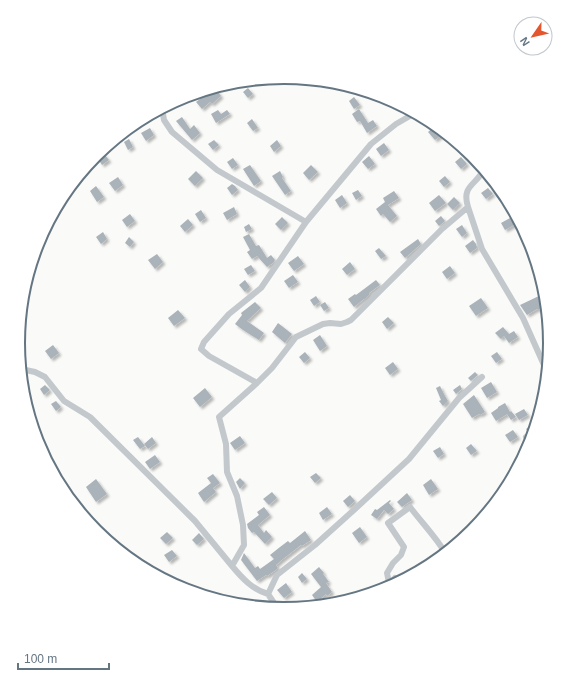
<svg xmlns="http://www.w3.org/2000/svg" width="569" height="687" viewBox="0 0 569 687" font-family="Helvetica,sans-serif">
<defs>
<filter id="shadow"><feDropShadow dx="2.5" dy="2.5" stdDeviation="1" flood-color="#0004"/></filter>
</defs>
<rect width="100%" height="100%" fill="#fafaf8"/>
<path fill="#aab3b9" filter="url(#shadow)" d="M215,88L221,96L212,104L210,102L202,109L196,102Z
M248,88L253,94L248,98L243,92Z
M354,97L360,105L354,109L349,101Z
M359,109L368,123L373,120L377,126L367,133L360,121L357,122L352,114Z
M218,110L221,114L227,110L230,114L216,123L211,114Z
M182,117L190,129L194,125L200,133L192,140L176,121Z
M252,119L258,128L253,131L247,123Z
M436,125L445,133L435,140L428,132Z
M150,128L154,135L146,141L141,133Z
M129,139L133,147L128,150L124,142Z
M214,140L219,145L213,150L208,144Z
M277,140L281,146L274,152L270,146Z
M384,143L389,150L381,156L376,149Z
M103,153L109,160L102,165L97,157Z
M369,156L375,164L368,169L362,162Z
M461,157L467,164L461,169L455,162Z
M233,158L238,165L232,169L227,162Z
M250,165L261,181L254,186L243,169Z
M311,165L318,172L309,180L303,173Z
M196,171L203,178L195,186L188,179Z
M280,171L283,177L282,178L291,191L285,195L272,176Z
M445,176L450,182L444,187L439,181Z
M118,177L123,185L115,191L109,183Z
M232,184L235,186L238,190L232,195L227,188Z
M96,186L104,197L97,202L90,191Z
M488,188L493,194L486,199L481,193Z
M358,190L362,196L356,200L352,193Z
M394,191L399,198L388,205L397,216L390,222L383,214L381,216L376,209L385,202L383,198Z
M342,195L347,203L340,208L335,200Z
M439,195L446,203L435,211L429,203Z
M454,197L460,203L453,210L447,204Z
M234,207L237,214L227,220L223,213Z
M201,210L206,218L200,222L195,214Z
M130,214L135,221L127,227L122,220Z
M441,216L445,221L439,226L435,221Z
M282,217L288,223L281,230L275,224Z
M510,218L514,225L505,230L501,223Z
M188,219L193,225L185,232L180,226Z
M249,224L252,229L246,232L244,227Z
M462,225L467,233L462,237L456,229Z
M103,232L107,239L101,244L96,237Z
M249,234L256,246L259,245L267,258L271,255L275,260L273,263L267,267L257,256L252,259L247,252L250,250L243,237Z
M129,237L134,242L130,247L125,243Z
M418,239L421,244L405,258L400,252Z
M473,240L476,244L477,248L470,253L465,246Z
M379,248L386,256L381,259L375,251Z
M157,254L163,262L155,269L148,260Z
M298,256L304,264L294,271L288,263Z
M350,262L355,269L347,275L342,269Z
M251,265L255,271L248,275L244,269Z
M450,266L455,273L447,279L442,272Z
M293,275L298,282L289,288L284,281Z
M245,280L250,287L245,292L239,285Z
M376,280L380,285L369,293L370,294L364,300V299L354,307L348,299L355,294L356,295Z
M541,295L547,305L538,310L537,309L527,315L520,305Z
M316,296L320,302L314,306L310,300Z
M481,298L488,308L476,316L469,306Z
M255,302L261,308L247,321L264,333L259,340L243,330L235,324L242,315L241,313Z
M325,302L329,308L324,311L320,305Z
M178,310L185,318L174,326L168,318Z
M548,316L549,327L550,334L541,320Z
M388,317L394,323L387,329L382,322Z
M278,323L292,334L285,343L272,332Z
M503,327L509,334L514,331L518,337L509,343L504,336L501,339L495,333Z
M320,335L327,346L320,351L313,340Z
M53,345L59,353L51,359L45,351Z
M551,345L550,358L547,360L542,350Z
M305,352L310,358L304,363L299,357Z
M497,352L502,359L496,363L491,356Z
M393,362L398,369L390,375L385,368Z
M475,372L478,375L471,381L468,378Z
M491,382L497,392L487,398L481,388Z
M45,385L50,390L44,395L40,389Z
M460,385L462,389L456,394L453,390Z
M440,386L445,396L448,401L443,406L439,401L441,400L436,388Z
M205,388L212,397L200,407L193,398Z
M474,395L485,412L480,415L479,414L472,418L463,404Z
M56,401L61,407L56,411L51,404Z
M505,403L510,412L511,411L516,417L511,420L507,414L509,413L496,421L491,413L498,408V407Z
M524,409L528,415L519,420L515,414Z
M533,424L536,429L533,439L526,429Z
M513,430L518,437L510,442L505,435Z
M240,436L245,443L235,450L230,443Z
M138,437L145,446L140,449L133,440Z
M152,437L156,443L148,449L144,444Z
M471,444L477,451L471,455L466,448Z
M440,447L444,454L438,458L433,451Z
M155,455L160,462L150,469L145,462Z
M316,473L321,478L315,483L310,477Z
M213,474L220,483L213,488L216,492L204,502L198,493L211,483L207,478Z
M240,478L245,483L240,489L236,482Z
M96,479L107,494L96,502L86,487Z
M431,479L438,489L429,495L423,485Z
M272,492L277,498L269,505L263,499Z
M407,493L412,500L402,507L397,502Z
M350,495L355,501L348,507L343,501Z
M390,500L391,501L389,503L394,509L388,514L384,510L377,519L371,515L375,509L377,510Z
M264,507L270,515L258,525L264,533L266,530L272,537L265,544L254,532L252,533L248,528L247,524L259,515L257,512Z
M327,507L332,514L323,520L319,513Z
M360,527L367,537L359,543L352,533Z
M305,531L311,540L302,546L301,545L283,559L276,565L278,568L276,570L267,576L266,575L257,581L241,560L244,553L255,568L258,566L260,569L274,559L270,555L280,547L288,541L290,543Z
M167,532L173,538L166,544L160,538Z
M199,533L204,539L197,545L192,540Z
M172,550L177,556L169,562L164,555Z
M319,567L324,573L323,574L329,582L326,583L332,592L327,596L326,594L317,602L312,595L321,587L311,574Z
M302,573L307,579L302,583L298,577Z
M286,583L292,592L284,598L277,590Z
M334,599L339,604L327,606Z"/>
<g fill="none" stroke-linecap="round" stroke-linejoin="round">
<path stroke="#c3c8cc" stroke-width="6" d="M162,108L164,120L172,132L217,170L306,222
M484,169C477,185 461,185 468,207L482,249L523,318L548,374
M21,369L35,372L45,377L64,401L90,417L195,521L232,566
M257,383L209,356L201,349L204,342L229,314L261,288L306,222L371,144L396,124L415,113
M526,437L530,443V447
M389,585L395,578
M390,588L387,573L393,563L401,555L404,547L388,523L410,507C422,523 436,537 446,554
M268,594C253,590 242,578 232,566L244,545L243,525L237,496L227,472L226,444L219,417L257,383L272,368L296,337L323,324L330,323L341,324L347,322L351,320L442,229L468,207
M278,609L268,594L277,575L315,545L355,509L409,459L459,398L482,377"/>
</g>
<path d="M0 0H569V687H0ZM25 343a259 259 0 1 1 518 0a259 259 0 1 1-518 0Z" fill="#fff" fill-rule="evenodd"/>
<path fill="none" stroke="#657683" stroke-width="2" d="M25 343a259 259 0 1 1 518 0a259 259 0 1 1-518 0Z"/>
<g transform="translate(533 36) rotate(236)"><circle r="19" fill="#ffffff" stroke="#c1c8cd"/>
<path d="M0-3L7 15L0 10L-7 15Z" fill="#e4572e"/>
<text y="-6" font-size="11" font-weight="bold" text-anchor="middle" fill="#657683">N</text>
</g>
<path d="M18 663v6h91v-6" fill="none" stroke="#657683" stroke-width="2"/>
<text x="24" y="663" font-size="12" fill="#657683" stroke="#ffffff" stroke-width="3" paint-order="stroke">100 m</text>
</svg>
